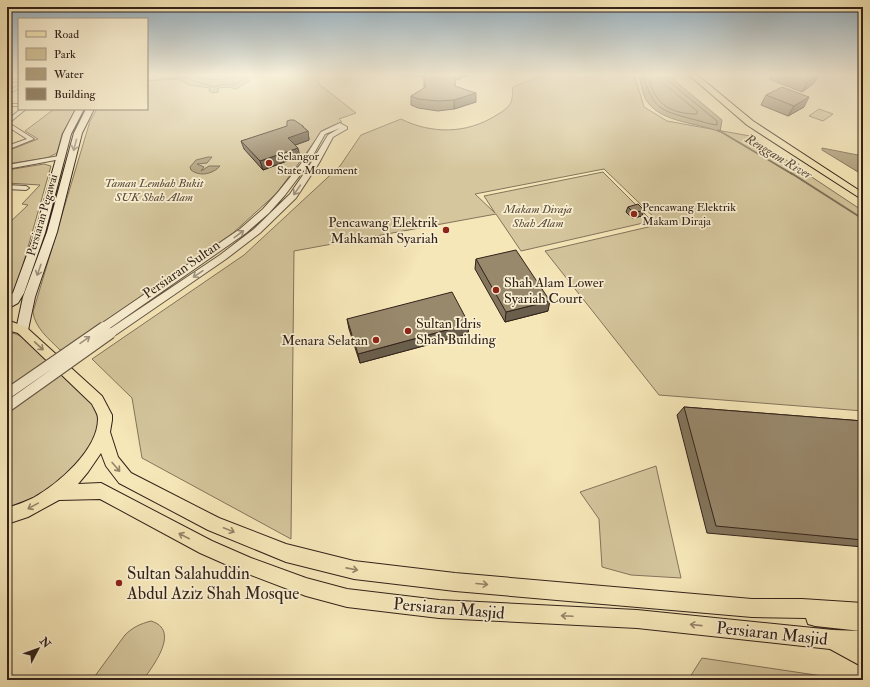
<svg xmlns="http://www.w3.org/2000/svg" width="870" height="687" viewBox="0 0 870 687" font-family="'IM FELL Double Pica',serif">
<rect width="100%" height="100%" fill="#f6e7b8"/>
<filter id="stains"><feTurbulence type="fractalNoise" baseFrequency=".005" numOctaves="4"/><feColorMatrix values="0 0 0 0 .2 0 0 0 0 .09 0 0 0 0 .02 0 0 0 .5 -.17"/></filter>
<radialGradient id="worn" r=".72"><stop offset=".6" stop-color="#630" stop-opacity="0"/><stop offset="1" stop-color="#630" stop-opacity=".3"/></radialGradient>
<path fill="#d5c69d" stroke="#84745c" d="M147,74H320L318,81L319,84L356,113L339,119L342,122L323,130L277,193L233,233L67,349L60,350C49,339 35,328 33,312L90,121L97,109H147Z
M547,74H634L644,107L667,121L750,136L863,211V411L659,395L545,251L661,224L604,169L475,194L495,213L484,196L603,172L652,221L521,251L496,214L294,251L291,539L142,458L132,398L92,359L244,255L340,166L361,135L401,119C431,134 466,134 495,116C500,113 509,108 511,102C513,98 512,92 513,87Z
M54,109H76L62,134L57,153L47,158L7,164V151L38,139L25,131Z
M819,109L833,114L823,121L809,116Z
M44,164L51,166L15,293L7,300V225L28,205L22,204L40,185L7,183V170Z
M7,332L16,334L28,340L94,402L100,418L95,441L64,478L36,497L10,507H7Z
M656,466L681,578L631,575L602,567L599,519L580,492Z
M151,621C181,630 153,666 143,680H92L125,635C133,627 140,624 151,621Z
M702,658L849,680H688Z"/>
<path fill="#b3a482" stroke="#7f7058" d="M176,74H253L254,77L252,79L236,89L229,87L218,88V92L212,93L209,91L210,88L189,85L178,79L147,81L177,77Z
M638,74H665L673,79L722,120L720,132C697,122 658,123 645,98C642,91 641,82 638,74Z
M822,148L863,156V175L822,150Z
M208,157H212L207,163L197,164L204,167L201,171L209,166H220C213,174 200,177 191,170L190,167L196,160Z"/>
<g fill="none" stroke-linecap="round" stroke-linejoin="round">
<path stroke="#72634e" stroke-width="1" d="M180,74L188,79L214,87L224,84L234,85L248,77L249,74
M188,74C203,82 230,81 244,74
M643,74C653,109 659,110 692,119C701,121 708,124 717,125V121L666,79L664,74
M648,74C653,102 668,114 697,114V111L662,82L659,74"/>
<path stroke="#7f7058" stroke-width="1.5" d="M718,130L792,174"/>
<path stroke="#7f7058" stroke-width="2" d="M791,173L863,219"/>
<defs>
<path id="minor" d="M7,80H19V82H7Z
M19,85V88L7,95V92Z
M7,104H19V106H7Z
M21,109H26L9,123L34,139L7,150V146L27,139L7,126V120Z
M7,185L26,186L29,188L26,190L7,189Z"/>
<path id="tertiary" d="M340,123L347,127V129L333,137L319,163L296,198L260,233L226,259L114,336H108L106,333L108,330L220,255L254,229L290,194L311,163L328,135L340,128L325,134L307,166L285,195L269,213L246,233L107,330H101L99,327L101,324L240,229L263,209L279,191L300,165L321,132Z
M59,156L62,158L61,159L7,169V165Z"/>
<path id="secondary" d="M76,109H84L71,134L45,233L24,293L18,303L7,309V299L13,293L35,233L63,134Z
M86,109H94L82,133L57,232L35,297L28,330L26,333L22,335L18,333L16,330L23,297L47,232L74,133Z"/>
<path id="primary" d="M688,74H696L753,121L863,193V200L747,125Z
M7,320L26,327L102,396L112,415V420L110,432L118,457L131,473L219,518L286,544L354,561L455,573L752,599H802L863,603V667L830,649L637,628L439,618L347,607L306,596L243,572L200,553L100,499L59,500L28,517L7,524V508C16,505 25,502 33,498C58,484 98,450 98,419C98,413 94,409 92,404L18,333L7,330ZM101,453L106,466L119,483L208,530L286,562L354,579L455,591L752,617L806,618L808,624L815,626L861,631L833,630L637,610L439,600L347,589L306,578L251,558L212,541L101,483L78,484L88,472Z"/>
</defs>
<use href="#minor" stroke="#635342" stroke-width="2"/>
<use href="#tertiary" stroke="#635342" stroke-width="2"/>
<use href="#secondary" stroke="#32221a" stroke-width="2"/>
<use href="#primary" stroke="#32221a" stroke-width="2"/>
<use href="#minor" fill="#f9efd1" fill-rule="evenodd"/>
<use href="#tertiary" fill="#f9efd1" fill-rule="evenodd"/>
<use href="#secondary" fill="#f9efd1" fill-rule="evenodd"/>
<use href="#primary" fill="#f6e7b8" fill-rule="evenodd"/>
<defs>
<path id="tertiary-bridge" d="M7,394L104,327
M7,407L111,333"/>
</defs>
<use href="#tertiary-bridge" stroke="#635342" stroke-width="12" stroke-linecap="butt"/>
<use href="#tertiary-bridge" stroke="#f9efd1" stroke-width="10"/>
</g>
<path fill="#83755d" stroke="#32221a" d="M390,74H471V75L460,78L459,80L455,79V86L476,102L454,109L438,111L418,108L411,105V96L424,88V79L425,77Z
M772,74H817L819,75L813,84L802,92L769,79Z
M766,95L804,107L788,116L761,105Z
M304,128L308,131L309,140L295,145L300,156L263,170L244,149L241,141Z
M628,207L642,216L632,218L626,212Z
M476,259L548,311L505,322L475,269Z
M347,319L469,324L468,334L360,363L349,329Z
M684,407L863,421V547L707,533L677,415Z"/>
<path fill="#6a5f4c" stroke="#32221a" d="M459,74H471V75L460,78L459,80Z
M819,75L813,84L802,92L807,82Z
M476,93V102L454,109V100Z
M809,97L804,107L788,116L794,106Z
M302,126H303L305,132L308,131L309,140L290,147L288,138Z
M298,148L300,156L263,170L260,161Z
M644,210L642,216L632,218L634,213Z
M550,301L548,311L505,322L506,312Z
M469,324L468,334L360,363L358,354Z"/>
<path fill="#98886c" stroke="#32221a" d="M426,74H453L455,79V86L476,93L454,100L438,101L418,99L411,96L426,87L424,79Z
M785,74H817L819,75L807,82Z
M782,87L809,97L794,106L766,95Z
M290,120H294L303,126H302L308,131L288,138L298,148L260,161L241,141L287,126V121Z
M638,204L644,210L634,213L628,207Z
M516,250L550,301L506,312L476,259Z
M452,292L469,324L358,354L347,319Z
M684,407L863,421V540L716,526Z"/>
<defs><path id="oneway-shaft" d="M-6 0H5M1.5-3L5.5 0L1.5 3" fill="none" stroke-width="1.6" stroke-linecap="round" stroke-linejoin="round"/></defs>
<g stroke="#9f937f">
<use href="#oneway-shaft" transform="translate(75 145) rotate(105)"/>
<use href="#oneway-shaft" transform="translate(297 190) rotate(125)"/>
<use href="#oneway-shaft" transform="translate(239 234) rotate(-37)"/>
<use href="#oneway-shaft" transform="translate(39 270) rotate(109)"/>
<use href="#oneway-shaft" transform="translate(198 274) rotate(146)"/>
<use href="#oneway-shaft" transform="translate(85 340) rotate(-35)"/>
</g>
<g stroke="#948469">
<use href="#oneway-shaft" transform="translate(39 346) rotate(43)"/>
<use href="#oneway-shaft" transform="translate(116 467) rotate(49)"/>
<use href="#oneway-shaft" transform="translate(33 506) rotate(151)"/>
<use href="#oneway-shaft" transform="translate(229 530) rotate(22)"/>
<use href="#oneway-shaft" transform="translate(184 536) rotate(-153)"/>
<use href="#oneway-shaft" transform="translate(352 569) rotate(11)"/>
<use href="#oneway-shaft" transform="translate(482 584) rotate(5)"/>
<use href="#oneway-shaft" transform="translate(567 616) rotate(-177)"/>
<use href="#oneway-shaft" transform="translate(696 625) rotate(-174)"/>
</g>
<linearGradient id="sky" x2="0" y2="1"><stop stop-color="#93aebf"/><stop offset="0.44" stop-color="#fbf4df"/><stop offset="1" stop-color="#fbf4df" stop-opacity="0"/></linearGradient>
<rect width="870" height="170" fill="url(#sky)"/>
<g fill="#8f2418" stroke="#f9efd1" stroke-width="1.5">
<circle cx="269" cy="163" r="4"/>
<circle cx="634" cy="214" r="4"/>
<circle cx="446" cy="230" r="4"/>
<circle cx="496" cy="290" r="4"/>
<circle cx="408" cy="331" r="4"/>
<circle cx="376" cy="340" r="4"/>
<circle cx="119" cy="583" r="4"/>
</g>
<g text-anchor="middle" stroke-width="3.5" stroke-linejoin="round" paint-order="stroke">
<g font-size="12" fill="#32221a" stroke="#f9efd1" text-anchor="start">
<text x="277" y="160">Selangor<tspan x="277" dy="14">State Monument</tspan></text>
<text x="642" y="211">Pencawang Elektrik<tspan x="642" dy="14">Makam Diraja</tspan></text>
</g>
<g font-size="12" font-style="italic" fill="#5b4b3b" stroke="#f9efd1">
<text x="154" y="187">Taman Lembah Bukit<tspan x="154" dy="14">SUK Shah Alam</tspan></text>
<text x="538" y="213">Makam Diraja<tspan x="538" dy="14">Shah Alam</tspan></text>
</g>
<g font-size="12" fill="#32221a" stroke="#f9efd1">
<text transform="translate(42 215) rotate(-74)" y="4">Persiaran Pegawai</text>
</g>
<g font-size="13" font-style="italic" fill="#5f503e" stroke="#f9efd1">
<text transform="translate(779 156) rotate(31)" y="5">Renggam River</text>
</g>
<g font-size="14" fill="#32221a" stroke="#f9efd1" text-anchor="end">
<text x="438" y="227">Pencawang Elektrik<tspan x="438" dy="16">Mahkamah Syariah</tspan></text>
<text x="504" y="287" text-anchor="start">Shah Alam Lower<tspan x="504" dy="16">Syariah Court</tspan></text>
<text x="416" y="328" text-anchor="start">Sultan Idris<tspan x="416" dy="16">Shah Building</tspan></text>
<text x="368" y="345">Menara Selatan</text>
</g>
<g font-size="14" fill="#32221a" stroke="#f9efd1">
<text transform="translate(181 269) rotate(-35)" y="5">Persiaran Sultan</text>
</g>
<g font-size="17" fill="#32221a" stroke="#f9efd1" text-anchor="start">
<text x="127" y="579">Sultan Salahuddin<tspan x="127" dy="20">Abdul Aziz Shah Mosque</tspan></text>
</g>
<g font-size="17" fill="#32221a" stroke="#f9efd1">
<text transform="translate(449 608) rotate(5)" y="6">Persiaran Masjid</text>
<text transform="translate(772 633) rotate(6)" y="6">Persiaran Masjid</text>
</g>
</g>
<rect width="870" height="687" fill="none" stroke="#f6e7b8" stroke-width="24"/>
<rect x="8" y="8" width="854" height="671" fill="none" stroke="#32221a" stroke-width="2"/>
<rect x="12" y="12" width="846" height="663" fill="none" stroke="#32221a"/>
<rect x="18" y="18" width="130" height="92" fill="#f9efd1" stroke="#a99d88"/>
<rect x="26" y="31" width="20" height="6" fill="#f6e7b8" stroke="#a99d88"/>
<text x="54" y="38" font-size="12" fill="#32221a">Road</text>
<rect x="26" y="48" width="20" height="12" fill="#d5c69d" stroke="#a99d88"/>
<text x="54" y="58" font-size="12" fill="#32221a">Park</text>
<rect x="26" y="68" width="20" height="12" fill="#b3a482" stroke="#a99d88"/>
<text x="54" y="78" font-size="12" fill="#32221a">Water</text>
<rect x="26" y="88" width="20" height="12" fill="#98886c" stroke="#a99d88"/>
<text x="54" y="98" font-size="12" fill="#32221a">Building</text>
<g transform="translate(38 649) rotate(49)" stroke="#f9efd1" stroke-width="3" paint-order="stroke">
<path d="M0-3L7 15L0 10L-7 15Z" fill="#32221a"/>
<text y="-6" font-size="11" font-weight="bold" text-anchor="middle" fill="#32221a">N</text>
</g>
<rect width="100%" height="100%" filter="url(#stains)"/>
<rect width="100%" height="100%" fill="url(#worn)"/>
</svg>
